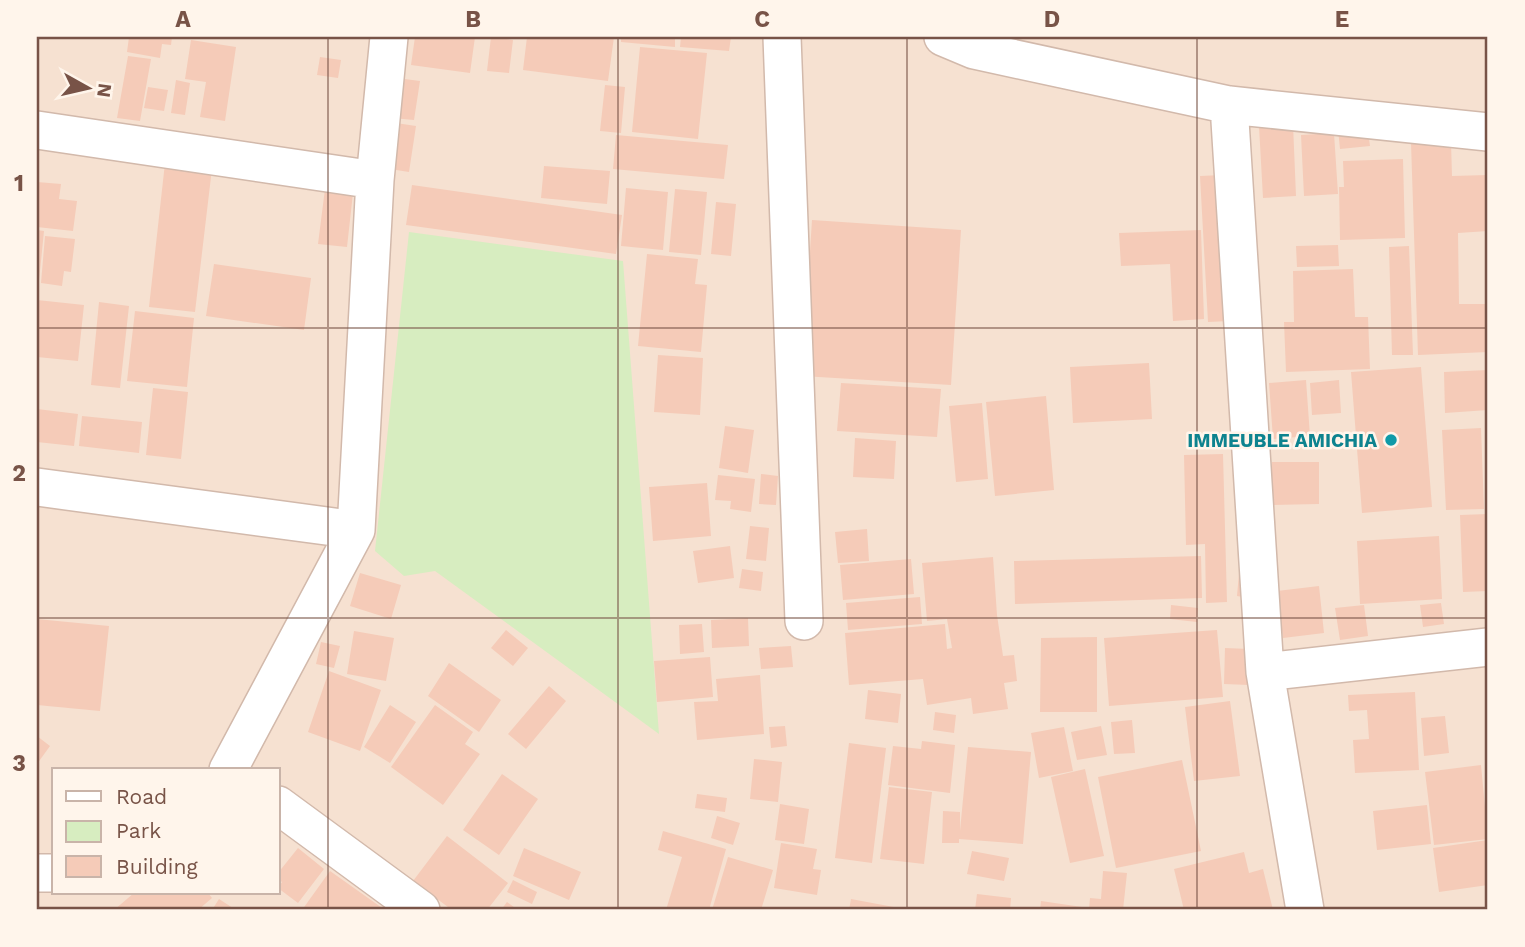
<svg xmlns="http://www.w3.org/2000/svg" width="1525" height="947" viewBox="0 0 1525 947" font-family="'Work Sans',sans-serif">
<rect width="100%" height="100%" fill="#fef1e3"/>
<path fill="#f6e1d1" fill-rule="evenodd" d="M37,37H1488V910H37ZM54,770H278V893H54Z"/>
<path fill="#d7edc0" d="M409,232L623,261L659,734L435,571L404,576L375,551Z"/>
<path fill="#f5cbb8" d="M129,37H172L171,45L162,44L160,58L127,52Z
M415,37H475L470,73L411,65Z
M491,37L513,40L509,73L487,71Z
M527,37H614L608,81L523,70Z
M621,37H675V47L621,42Z
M681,37H731L729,51L680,47Z
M191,40L236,47L225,121L200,117L206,82L185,79Z
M640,47L707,53L698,139L632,132Z
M128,56L151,59L140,121L117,118Z
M320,57L341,60L338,78L317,75Z
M397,78L420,81L414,120L392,118Z
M176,80L190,83L185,115L171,113Z
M605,85L625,87L621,133L600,131Z
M148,87L168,90L164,111L144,108Z
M396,123L416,126L409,172L390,169Z
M1293,124L1296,196L1263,198L1259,126Z
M1367,125L1370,146L1340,149L1338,129Z
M1334,133L1338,194L1304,196L1301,135Z
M616,135L728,145L724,179L613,169Z
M1451,142L1452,176L1488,175V231L1458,233L1459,304H1488V352L1418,355L1411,143Z
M166,154L213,160L195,312L149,307Z
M1403,159L1405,238L1340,240L1339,187H1344L1343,161Z
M544,166L610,171L607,204L541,198Z
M1222,175L1229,321L1208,322L1200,176Z
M326,181L354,184L347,247L318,244Z
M37,182L61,184L59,199L77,201L73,231L37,227Z
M412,185L622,215L616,254L406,225Z
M626,188L668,192L663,250L621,246Z
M675,189L707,192L701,255L669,252Z
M716,202L736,204L731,256L711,254Z
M812,220L961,230L951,385L802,376Z
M37,230L44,231L39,281H37Z
M1201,230L1204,319L1173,321L1170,264L1121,266L1119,233Z
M45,236L75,239L71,272L64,271L62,286L41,283Z
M1338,245L1339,266L1297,267L1296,246Z
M1409,246L1413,355H1392L1389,247Z
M647,254L698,259L695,284L707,285L701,352L638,346Z
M214,264L311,278L304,330L206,316Z
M1353,269L1355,317H1368L1370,369L1286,372L1284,322H1294L1293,271Z
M37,300L84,305L78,361L37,357Z
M99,302L129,306L120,388L91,385Z
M135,311L194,318L187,387L127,381Z
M658,355L703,358L700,415L654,412Z
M1149,363L1152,419L1073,423L1070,367Z
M1421,367L1432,507L1362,513L1351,372Z
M1488,370V410L1445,413L1444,372Z
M1306,380L1310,436L1273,439L1269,383Z
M1339,380L1341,413L1312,415L1310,383Z
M841,383L941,389L937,437L837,431Z
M153,388L188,392L181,459L146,455Z
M1046,396L1054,490L995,496L986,402Z
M982,403L988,479L956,482L949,406Z
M37,409L78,414L74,446L37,442Z
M82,416L142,422L139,453L79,446Z
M725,426L754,430L748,473L719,468Z
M1481,428L1484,509L1446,510L1442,430Z
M855,438L896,441L894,479L853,477Z
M1223,454L1227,602L1206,603L1205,544L1186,545L1184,455Z
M1272,462H1319V504L1272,505Z
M761,474L778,476L776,505L759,504Z
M718,475L755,479L751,512L730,509L731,501L715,500Z
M707,483L711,536L653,541L649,487Z
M1488,514V591L1463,592L1460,515Z
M750,526L769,528L766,561L746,559Z
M867,529L869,561L838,563L835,532Z
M1439,536L1442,599L1360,604L1357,541Z
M730,546L734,578L698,583L693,551Z
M1201,556L1202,598L1015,604L1014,561Z
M993,557L997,615L1003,656L1014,655L1017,681L1004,683L1008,709L973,714L971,698L927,705L923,679L849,685L845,633L945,624L947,649L952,648L947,619L927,621L922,563Z
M911,559L914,594L843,600L840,565Z
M742,569L763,572L761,591L739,588Z
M360,573L401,585L391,619L350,606Z
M1239,573H1245L1243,597L1237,596Z
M1319,586L1324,633L1283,638L1277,591Z
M920,597L922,624L848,630L846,603Z
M1441,603L1444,624L1423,627L1420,605Z
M1171,605L1198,608L1197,622L1170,619Z
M1364,605L1368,636L1340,640L1335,608Z
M748,618L749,646L712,648L711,620Z
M37,619L109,626L100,711L37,705Z
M702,624L704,652L680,654L679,625Z
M506,630L528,648L513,666L491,648Z
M1217,630L1223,697L1109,706L1104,638Z
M354,631L394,638L386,681L347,674Z
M1097,637V712H1040L1041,638Z
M321,642L340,646L334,668L316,664Z
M791,646L793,667L761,669L759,648Z
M1225,648L1249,649V685L1224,684Z
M710,657L713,697L657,702L654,661Z
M449,663L501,700L479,732L428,696Z
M329,671L381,690L360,751L308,732Z
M760,675L764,734L697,740L694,702L718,701L716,679Z
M549,686L566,701L526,749L508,734Z
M868,690L901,694L898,723L865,719Z
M1415,692L1419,770L1355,773L1353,740L1369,739L1367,710L1349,711L1348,695Z
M1230,701L1240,776L1194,781L1185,707Z
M390,705L416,722L390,763L364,747Z
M435,705L473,732L465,744L480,754L443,805L391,767Z
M935,712L956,715L954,733L933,730Z
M1445,716L1449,753L1424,756L1421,718Z
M1132,720L1135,753L1114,754L1111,722Z
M785,726L787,746L771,748L769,727Z
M1101,726L1107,755L1077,760L1071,732Z
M1064,727L1073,771L1039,778L1031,733Z
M37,736L50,746L37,764Z
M922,741L955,745L950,793L888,785L893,746L921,749Z
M849,743L886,748L872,863L835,858Z
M968,747L1031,752L1023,844L959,839V843H942L943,811L960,812V831Z
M754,759L782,762L778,802L750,799Z
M1182,760L1201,851L1116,868L1098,777Z
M1481,765L1488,839L1434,845L1425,772Z
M1085,769L1104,856L1070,863L1051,777Z
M502,774L538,799L499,855L463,830Z
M889,787L932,792L924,864L880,859Z
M697,794L727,798L725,812L695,808Z
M780,804L809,809L804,844L775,840Z
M1427,805L1431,844L1377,850L1373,811Z
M717,816L740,823L733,845L711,838Z
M663,831L726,849L709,910H666L682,857L658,850Z
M447,836L508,883L487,910H452L413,881Z
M1488,840V885L1439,892L1433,848Z
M781,843L817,849L813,869L821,870L817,895L774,888Z
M298,848L324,869L298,903L278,888L282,882L278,879V873Z
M524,848L581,872L569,900L513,876Z
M972,851L1009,858L1004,881L967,874Z
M1244,852L1249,873L1263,869L1273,910H1184L1174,869Z
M728,857L773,870L761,910H712Z
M330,871L385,910H302Z
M1103,871L1127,873L1123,910H1089L1090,898L1101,899Z
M513,880L537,892L532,904L507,892Z
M134,893H208L212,898L198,910H114Z
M977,894L1011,898L1010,910H975Z
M219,899L236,910H212Z
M851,899L899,908V910H849Z
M1041,901L1082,907L1081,910H1040Z
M507,902L518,910H501Z"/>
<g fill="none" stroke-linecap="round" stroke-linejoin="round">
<defs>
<path id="minor" d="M782,37L804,621
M943,37L974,50L1229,105L1488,132
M1229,105L1265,672L1305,910
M37,130L375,180
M37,487L356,530
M1265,672L1488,647
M228,770L356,530L375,180L389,37
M278,805L421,910
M37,873H54"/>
</defs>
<use href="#minor" stroke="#d2b9ab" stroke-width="40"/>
<use href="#minor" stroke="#fff" stroke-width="37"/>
</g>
<path fill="none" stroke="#785347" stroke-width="2" stroke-opacity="0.55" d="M328,37V910M618,37V910M907,37V910M1197,37V910M37,328H1488M37,618H1488"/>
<circle fill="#0f9aa8" stroke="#fff5eb" stroke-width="2.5" cx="1391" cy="440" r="7"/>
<g text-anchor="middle" stroke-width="5" stroke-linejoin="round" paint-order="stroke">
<g font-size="19" font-weight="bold" fill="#0d838f" stroke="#fff5eb" text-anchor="end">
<text x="1377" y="447">IMMEUBLE AMICHIA</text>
</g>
</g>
<rect width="1525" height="947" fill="none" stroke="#fff5eb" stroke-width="77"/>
<rect x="52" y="768" width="228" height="126" fill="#fff5eb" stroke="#c9b4a9" stroke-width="2"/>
<rect x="66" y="791" width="35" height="10" fill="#ffffff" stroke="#c9b4a9" stroke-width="2"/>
<text x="116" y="804" font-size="21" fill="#785347">Road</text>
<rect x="66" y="821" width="35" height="21" fill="#d7edc0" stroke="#c9b4a9" stroke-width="2"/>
<text x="116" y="838" font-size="21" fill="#785347">Park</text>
<rect x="66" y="856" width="35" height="21" fill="#f5cbb8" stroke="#c9b4a9" stroke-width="2"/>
<text x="116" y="874" font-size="21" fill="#785347">Building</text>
<g transform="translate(88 88) rotate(98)" stroke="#fff5eb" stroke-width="5" paint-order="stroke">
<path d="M0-5L12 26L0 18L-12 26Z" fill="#785347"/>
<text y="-10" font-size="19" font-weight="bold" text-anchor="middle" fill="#785347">N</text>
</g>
<rect x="38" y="38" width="1448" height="870" fill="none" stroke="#785347" stroke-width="2.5"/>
<g font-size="23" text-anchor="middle" font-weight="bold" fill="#785347">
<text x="183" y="27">A</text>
<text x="473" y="27">B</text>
<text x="762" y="27">C</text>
<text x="1052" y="27">D</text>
<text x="1342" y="27">E</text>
<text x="19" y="191">1</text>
<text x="19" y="481">2</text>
<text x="19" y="771">3</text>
</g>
</svg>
